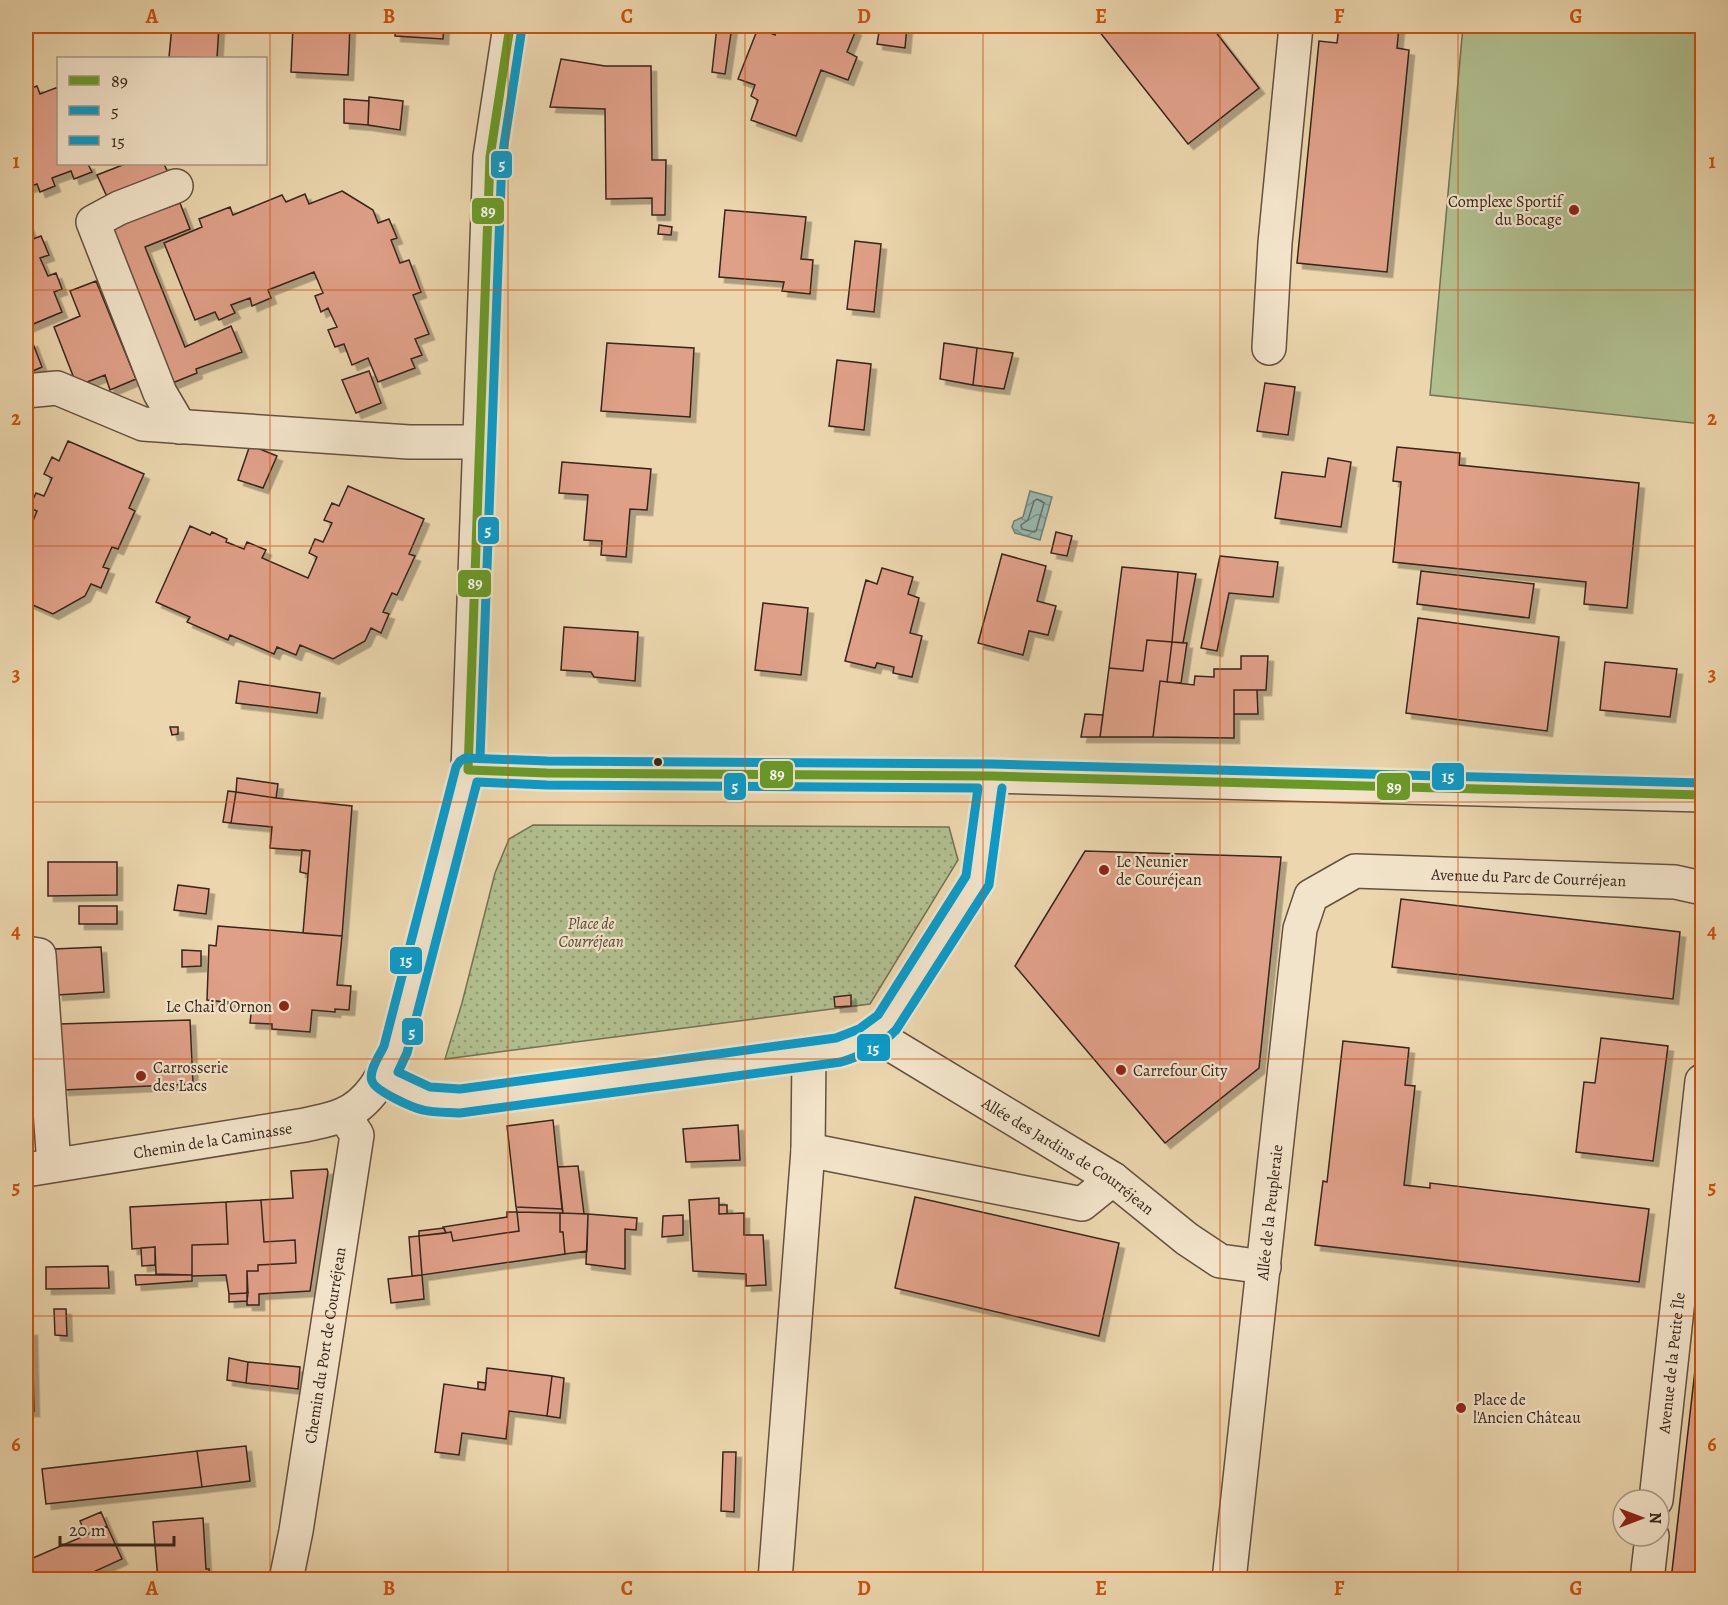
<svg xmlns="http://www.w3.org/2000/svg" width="1728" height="1605" viewBox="0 0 1728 1605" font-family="Alegreya,serif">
<defs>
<pattern id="grass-dots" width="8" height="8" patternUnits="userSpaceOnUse" patternTransform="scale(1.5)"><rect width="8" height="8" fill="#b1bf8f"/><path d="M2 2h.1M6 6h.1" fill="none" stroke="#919b74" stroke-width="1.8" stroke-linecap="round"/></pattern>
<pattern id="water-waves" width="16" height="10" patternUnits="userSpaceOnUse" patternTransform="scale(1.5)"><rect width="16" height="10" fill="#98b9ae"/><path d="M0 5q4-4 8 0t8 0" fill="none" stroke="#7d968d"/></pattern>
<filter id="shadow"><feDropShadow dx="5.5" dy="5.5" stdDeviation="0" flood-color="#0004"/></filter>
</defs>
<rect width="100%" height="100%" fill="#ebd6ad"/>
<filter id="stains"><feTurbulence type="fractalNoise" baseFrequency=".00333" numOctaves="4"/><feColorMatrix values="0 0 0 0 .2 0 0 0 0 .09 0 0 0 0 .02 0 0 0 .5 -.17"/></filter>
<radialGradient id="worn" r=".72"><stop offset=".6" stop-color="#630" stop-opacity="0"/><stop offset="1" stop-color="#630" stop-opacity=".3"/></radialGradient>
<path fill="url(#grass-dots)" stroke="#747254" stroke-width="1.5" d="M533,825L949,827L958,860L870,1004L445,1059L462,1003L495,873L509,839Z"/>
<path fill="#b1bf8f" stroke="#747254" stroke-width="1.5" d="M1463,26H1702V424L1430,395Z"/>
<path fill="url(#water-waves)" stroke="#717e73" stroke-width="1.5" d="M1030,491L1052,497L1040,540L1015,533L1012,527L1014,521L1023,517Z"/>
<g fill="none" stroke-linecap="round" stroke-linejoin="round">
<path stroke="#686f64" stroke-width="1.5" d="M1037,499L1044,503L1036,531L1034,532L1022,529L1021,525L1028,520L1034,501Z"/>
</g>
<path fill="#dfa088" stroke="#37251a" stroke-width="1.5" filter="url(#shadow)" d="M172,26H219L217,58L169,57Z
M293,26H350L348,75L291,72Z
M396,26H444L443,39L395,36Z
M717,26H732L725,74L712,72Z
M778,26H845L856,30L847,52L857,57L848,80L821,70L796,136L751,120L758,100L751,96L755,85L738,79L758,28L775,35Z
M880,26H907L905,48L877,44Z
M1095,26H1211L1259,88L1188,144Z
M1339,26H1399L1397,48L1409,50L1387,272L1297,263L1319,41L1337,43Z
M561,59L605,66H651L652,160H666L665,215H652V198L606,199L605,109L550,107Z
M37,86L40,94L58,87V164H90H88L92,172L74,179L71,171L52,178L55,186L40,192L37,184L26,188V90Z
M369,97L403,101L400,130L368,125Z
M344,99L369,101L368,125L344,123Z
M125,164H164L169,175L109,201L97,175Z
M342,191L373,210L378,223L389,219L397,238L391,240L400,263L409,260L421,292L413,295L429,334L415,339L422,355L411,359L415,368L378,382L368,358L352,365L344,344L335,347L328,330L337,327L328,308L321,312L315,296L323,293L314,272L268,290L271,298L252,306L250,298L231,305L235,313L219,320L215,312L195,320L164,243L202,227L199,219L230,207L233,215L282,195L286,202L305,194L309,204Z
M180,203L190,229L145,247L185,347L231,326L242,352L196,369L197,373L170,384L107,229Z
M725,210L806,217L801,259L813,260L810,294L782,291L784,282L719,277Z
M26,219L33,239L41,236L49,255L40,258L48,276L56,273L62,289L54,292L62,312L26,327Z
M659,225L672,227L671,235L658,234Z
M855,241L881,244L874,312L847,309Z
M96,281L136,379L110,390L105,375L77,386L54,327L80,316L70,291Z
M32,341L42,367L26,374V344Z
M607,343L694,348L690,417L601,411Z
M944,343L977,348L973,385L940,379Z
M977,348L1013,353L1004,389L973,385Z
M837,360L871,364L864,430L829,426Z
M369,371L381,403L356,413L342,380Z
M1265,383L1295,387L1288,435L1257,431Z
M68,441L144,474L129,508L135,511L118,549L112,547L103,567L109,569L101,588L91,584L85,596L53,614L26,602V532L28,533L37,511L29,508L36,493L44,496L52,478L44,474L52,457L59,461Z
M250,445L277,456L263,488L238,480Z
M1397,447L1460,453L1459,465L1639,483L1627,608L1584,604L1586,582L1393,562L1401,482L1393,481Z
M1328,458L1351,462L1341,527L1275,518L1282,472L1325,477Z
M562,462L651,469L647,510L630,509L626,557L601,555L602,541L584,540L588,495L559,493Z
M348,486L424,519L409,554L415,556L397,595L392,593L383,612L389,614L381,633L371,628L365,641L333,659L300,645L296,655L277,647L274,654L230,635L228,640L187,622L190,617L156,602L190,526L210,535L212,532L227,539L226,542L244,549L247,542L266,550L262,558L308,578L317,557L309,553L315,539L323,542L332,523L324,520L332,503L339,506Z
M1056,532L1072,536L1067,556L1051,553Z
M1002,554L1046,566L1037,601L1056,606L1048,635L1029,631L1023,655L978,643Z
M1220,556L1278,562L1273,597L1229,593L1217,651L1201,648Z
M1122,567L1178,572L1172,642L1147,640L1143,671L1109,668Z
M882,568L913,577L908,594L919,598L910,633L922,636L912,677L893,673L894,667L877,663L875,668L845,661L866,580L877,584Z
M1421,571L1534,584L1529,618L1417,604Z
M1178,572L1196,574L1183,643L1172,642Z
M763,603L808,608L801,675L755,670Z
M1418,618L1559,637L1547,731L1406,713Z
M564,627L638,632L635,681L594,677L591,672L561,670Z
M1147,640L1172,642L1167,682L1160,681L1153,737H1100L1109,668L1143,671Z
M1172,642L1187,643L1181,683L1167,682Z
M1241,656H1268L1266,690H1234V738L1153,737L1160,681L1194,685L1195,676L1214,677V669H1241Z
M1605,662L1677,669L1670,717L1600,710Z
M239,681L320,693L317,713L236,703Z
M1234,690H1257L1258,714H1234Z
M1085,714L1103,715L1100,737H1081Z
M170,727H178V734L172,735Z
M237,778L278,784L276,798L236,792Z
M228,791L236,792L231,823L223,822Z
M236,792L276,798L352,806L342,936L303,933L310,851L270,848L272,827L231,823Z
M302,850L310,851L308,874L300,872Z
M1085,851L1281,857L1259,1068L1165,1143L1015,966Z
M48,862H117V895L48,896Z
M178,885L209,889L206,914L174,910Z
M1401,899L1680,932L1673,999L1392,967Z
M79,906H117V924H79Z
M218,926L342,936L337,985L351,986L349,1010L335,1009V1012L312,1010L310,1032L272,1029V1024L250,1023L252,1005L207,1000L209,945L216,946Z
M101,947L104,992L57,995L54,949Z
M182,950L201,951V966L182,967Z
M851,995V1006L835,1007L834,997Z
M190,1020L193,1084L63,1090L59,1024Z
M1601,1038L1668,1046L1653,1161L1576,1152L1584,1082L1595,1083Z
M1343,1041L1409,1048L1405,1085L1415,1086L1404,1185L1430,1188V1183L1649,1209L1639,1282L1315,1245L1323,1181L1327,1182Z
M553,1120L562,1209L516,1207L507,1126Z
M738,1125L740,1160L686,1162L683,1129Z
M578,1166L584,1214L563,1213L558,1167Z
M327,1169L328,1172L310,1291L259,1294V1305H247V1271H258V1265L296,1263L295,1240L264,1242L261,1200L293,1198L291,1171Z
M915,1197L1119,1243L1099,1336L895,1288Z
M719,1198V1214L744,1213V1235H763L766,1285L746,1286V1274L693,1271L689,1200Z
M261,1200L264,1242L295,1240L296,1263L258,1265V1271H247L248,1293L229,1294L226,1275L192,1276V1245L228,1244L226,1202Z
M226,1202L228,1244L192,1245V1275L156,1274L155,1247L132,1249L130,1207Z
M719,1205H727V1214H719Z
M516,1207L562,1209L563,1213L517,1212Z
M507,1212H517L519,1231L453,1241L451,1232L446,1233L443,1227L507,1217Z
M517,1212L560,1213V1232H563L565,1254L422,1275L419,1236L451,1232L453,1241L519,1231Z
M560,1213L588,1214L587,1251L565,1254L563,1232H560Z
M588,1214L637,1218L636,1230L625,1229V1269L586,1264Z
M683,1215V1235L662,1237L663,1216Z
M444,1228L446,1233L419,1236V1231Z
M419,1236L422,1275L412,1276L409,1237Z
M155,1247V1265L142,1266L141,1248Z
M108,1266L109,1288L46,1289V1267Z
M135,1275H192V1281L136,1285Z
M422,1275L424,1299L391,1303L388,1279Z
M248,1293L247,1301L229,1302V1294Z
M54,1309H66L67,1336L55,1335Z
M1702,1309V1580H1671Z
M26,1330H32L34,1411H26Z
M229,1358L248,1362L246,1383L227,1380Z
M248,1362L300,1367L298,1389L246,1383Z
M487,1368L552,1376L547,1416L509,1411L506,1439L462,1433L459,1455L435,1452L444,1384L485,1390Z
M552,1376L564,1378L560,1418L547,1416Z
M478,1382L486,1383L485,1390L478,1389Z
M246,1446L250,1481L202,1487L197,1451Z
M197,1451L202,1487L46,1504L42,1469Z
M723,1452H736L734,1512L721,1511Z
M101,1512L107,1526L86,1535L80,1521Z
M203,1518L206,1569H209L210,1580H158L153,1522Z
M107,1526L122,1559L76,1580H30L26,1570V1561Z
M1279,1574L1324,1580H1278Z"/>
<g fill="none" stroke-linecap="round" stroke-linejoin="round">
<defs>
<g id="minor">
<path d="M176,186L119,208L93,222L160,393L180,427"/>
<path d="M1269,348L1275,243L1296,26"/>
<path d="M26,391L57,388L143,424L409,442H480"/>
<path d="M468,770L547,773L992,776L1702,795"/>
<path d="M26,953L39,955L54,1165"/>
<path id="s1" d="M875,1035L1113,1179L1187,1239L1220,1261L1264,1267"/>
<path d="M383,1077L411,1093L427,1099L460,1101L839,1050C859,1044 872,1037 887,1023L978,880L992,776"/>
<path d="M808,1150L1082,1204L1113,1179"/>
<path id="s2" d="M26,1170L305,1125C317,1122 331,1120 342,1115C370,1104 384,1075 395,1050L468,770L490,157L510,26"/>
<path id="s3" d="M1656,1500L1702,1081"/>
<path id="s4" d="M286,1580L296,1531L357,1135L344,1115"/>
<path d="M775,1580L808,1150L809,1053"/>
<path id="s5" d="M1229,1580L1300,929L1311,896L1355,871L1675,882L1702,888"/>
<path d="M1647,1580L1652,1536"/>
</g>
</defs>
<use href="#minor" stroke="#64513f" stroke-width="36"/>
<use href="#minor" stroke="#f2e4ca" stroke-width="33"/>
<defs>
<path id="bus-1" d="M468,770L547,773L992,776L1702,795
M468,770L490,157L510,26"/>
<path id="bus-2" d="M480,758L502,158L522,28
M477,782L547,785L978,788L966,876L878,1015L859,1029L836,1038L460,1089L430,1087L398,1072L407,1053Z"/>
<path id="bus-3" d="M1002,788L989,885L896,1030C880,1046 862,1056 841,1062L460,1113C449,1112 435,1113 423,1110C413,1108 375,1091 372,1081C368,1071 380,1055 384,1046L456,767L460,761L465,758L547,761L992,764L1702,783"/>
</defs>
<use href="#bus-1" stroke="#f2e4ca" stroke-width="14"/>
<use href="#bus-2" stroke="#f2e4ca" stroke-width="14"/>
<use href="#bus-3" stroke="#f2e4ca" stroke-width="14"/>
<use href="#bus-1" stroke="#699b27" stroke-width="9"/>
<use href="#bus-2" stroke="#089ccc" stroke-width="9"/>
<use href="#bus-3" stroke="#089ccc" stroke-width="9"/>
</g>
<path fill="none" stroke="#cd510e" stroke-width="1.5" stroke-opacity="0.55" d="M270,26V1580M508,26V1580M745,26V1580M983,26V1580M1220,26V1580M1458,26V1580M26,290H1702M26,546H1702M26,802H1702M26,1059H1702M26,1316H1702"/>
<g fill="#8f2418" stroke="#f2e4ca" stroke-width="2">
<circle cx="1574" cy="210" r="6"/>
<circle cx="1104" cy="870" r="6"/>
<circle cx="284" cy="1006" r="6"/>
<circle cx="1121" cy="1070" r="6"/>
<circle cx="141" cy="1076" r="6"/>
<circle cx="1461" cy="1408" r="6"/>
</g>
<circle fill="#37251a" stroke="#f2e4ca" stroke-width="2" cx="658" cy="762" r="5"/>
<g text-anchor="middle" stroke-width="4.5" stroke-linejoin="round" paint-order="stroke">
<g font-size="16" fill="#37251a" stroke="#f2e4ca" text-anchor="start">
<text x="1562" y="207" text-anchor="end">Complexe Sportif<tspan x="1562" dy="18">du Bocage</tspan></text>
<text x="1116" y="867">Le Neunier<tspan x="1116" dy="18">de Couréjean</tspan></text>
<text x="272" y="1012" text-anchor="end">Le Chai d'Ornon</text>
<text x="153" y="1073">Carrosserie<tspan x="153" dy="18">des Lacs</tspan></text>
<text x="1133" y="1076">Carrefour City</text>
<text x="1473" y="1405">Place de<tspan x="1473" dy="18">l'Ancien Château</tspan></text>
</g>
<g font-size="16" fill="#37251a" stroke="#f2e4ca">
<text dy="6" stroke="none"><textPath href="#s5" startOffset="914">Avenue du Parc de Courréjean</textPath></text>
<text dy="6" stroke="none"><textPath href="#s2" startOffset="189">Chemin de la Caminasse</textPath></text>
<text dy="6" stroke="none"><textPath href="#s1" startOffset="228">Allée des Jardins de Courréjean</textPath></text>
<text dy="6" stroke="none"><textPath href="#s5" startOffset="370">Allée de la Peupleraie</textPath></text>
<text dy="6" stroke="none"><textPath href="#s4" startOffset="238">Chemin du Port de Courréjean</textPath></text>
<text dy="6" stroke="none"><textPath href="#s3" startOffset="138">Avenue de la Petite Île</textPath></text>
</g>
<g font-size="16" font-style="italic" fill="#564c37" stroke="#f2e4ca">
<text x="591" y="929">Place de<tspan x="591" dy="18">Courréjean</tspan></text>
</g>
</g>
<g stroke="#f2e4ca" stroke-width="2">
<rect x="490" y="150" width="23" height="29" rx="6" fill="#089ccc"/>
<rect x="471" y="197" width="34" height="28" rx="6" fill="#699b27"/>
<rect x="477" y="516" width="23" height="29" rx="6" fill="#089ccc"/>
<rect x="457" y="569" width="35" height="29" rx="6" fill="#699b27"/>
<rect x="759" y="760" width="35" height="29" rx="6" fill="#699b27"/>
<rect x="1431" y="762" width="34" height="29" rx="6" fill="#089ccc"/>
<rect x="723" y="772" width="24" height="29" rx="6" fill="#089ccc"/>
<rect x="1376" y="772" width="35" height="29" rx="6" fill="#699b27"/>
<rect x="389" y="946" width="34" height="29" rx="6" fill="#089ccc"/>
<rect x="401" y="1017" width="23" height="29" rx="6" fill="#089ccc"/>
<rect x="856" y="1033" width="35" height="29" rx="6" fill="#089ccc"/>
</g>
<g font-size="16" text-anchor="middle" font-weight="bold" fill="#fff">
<text x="502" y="170">5</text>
<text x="488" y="217">89</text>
<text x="488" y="536">5</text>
<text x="475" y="589">89</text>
<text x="777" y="780">89</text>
<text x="1448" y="782">15</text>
<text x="735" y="792">5</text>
<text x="1394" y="793">89</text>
<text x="406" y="966">15</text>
<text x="412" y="1038">5</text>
<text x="873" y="1054">15</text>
</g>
<rect width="1728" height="1605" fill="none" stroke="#ebd6ad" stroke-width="66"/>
<rect x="57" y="57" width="210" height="108" fill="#f2e4ca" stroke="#a79884" stroke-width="1.5"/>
<rect x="69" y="76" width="30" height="9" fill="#699b27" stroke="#a79884" stroke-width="1.5"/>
<text x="111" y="87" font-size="18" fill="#37251a">89</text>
<rect x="69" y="106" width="30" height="9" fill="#089ccc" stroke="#a79884" stroke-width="1.5"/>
<text x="111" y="117" font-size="18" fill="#37251a">5</text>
<rect x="69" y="136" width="30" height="9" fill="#089ccc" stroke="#a79884" stroke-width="1.5"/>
<text x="111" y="147" font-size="18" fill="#37251a">15</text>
<g transform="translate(1641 1518) rotate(90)"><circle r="28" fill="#f2e4ca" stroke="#a79884" stroke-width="1.5"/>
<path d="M0-4.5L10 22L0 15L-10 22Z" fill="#8f2418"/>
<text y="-9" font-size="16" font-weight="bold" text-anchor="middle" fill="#37251a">N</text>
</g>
<path d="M60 1536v9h114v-9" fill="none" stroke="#37251a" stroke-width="3"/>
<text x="69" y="1536" font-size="18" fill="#37251a" stroke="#f2e4ca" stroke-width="4.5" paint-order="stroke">20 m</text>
<rect x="33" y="33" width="1662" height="1539" fill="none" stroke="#cd510e" stroke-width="2"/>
<g font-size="20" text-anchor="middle" font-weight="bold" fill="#cd510e">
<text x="152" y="23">A</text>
<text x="389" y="23">B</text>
<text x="627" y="23">C</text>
<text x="864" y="23">D</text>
<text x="1101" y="23">E</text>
<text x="1339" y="23">F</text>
<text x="1576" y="23">G</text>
<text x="16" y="168">1</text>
<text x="1712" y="168">1</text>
<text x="16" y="425">2</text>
<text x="1712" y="425">2</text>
<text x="16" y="681">3</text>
<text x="1712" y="681">3</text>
<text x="16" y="938">4</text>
<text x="1712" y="938">4</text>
<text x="16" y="1194">5</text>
<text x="1712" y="1194">5</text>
<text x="16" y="1451">6</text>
<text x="1712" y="1451">6</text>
<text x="152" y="1595">A</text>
<text x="389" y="1595">B</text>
<text x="627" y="1595">C</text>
<text x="864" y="1595">D</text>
<text x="1101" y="1595">E</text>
<text x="1339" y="1595">F</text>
<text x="1576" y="1595">G</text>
</g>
<rect width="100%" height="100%" filter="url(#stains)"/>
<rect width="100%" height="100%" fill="url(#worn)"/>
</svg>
